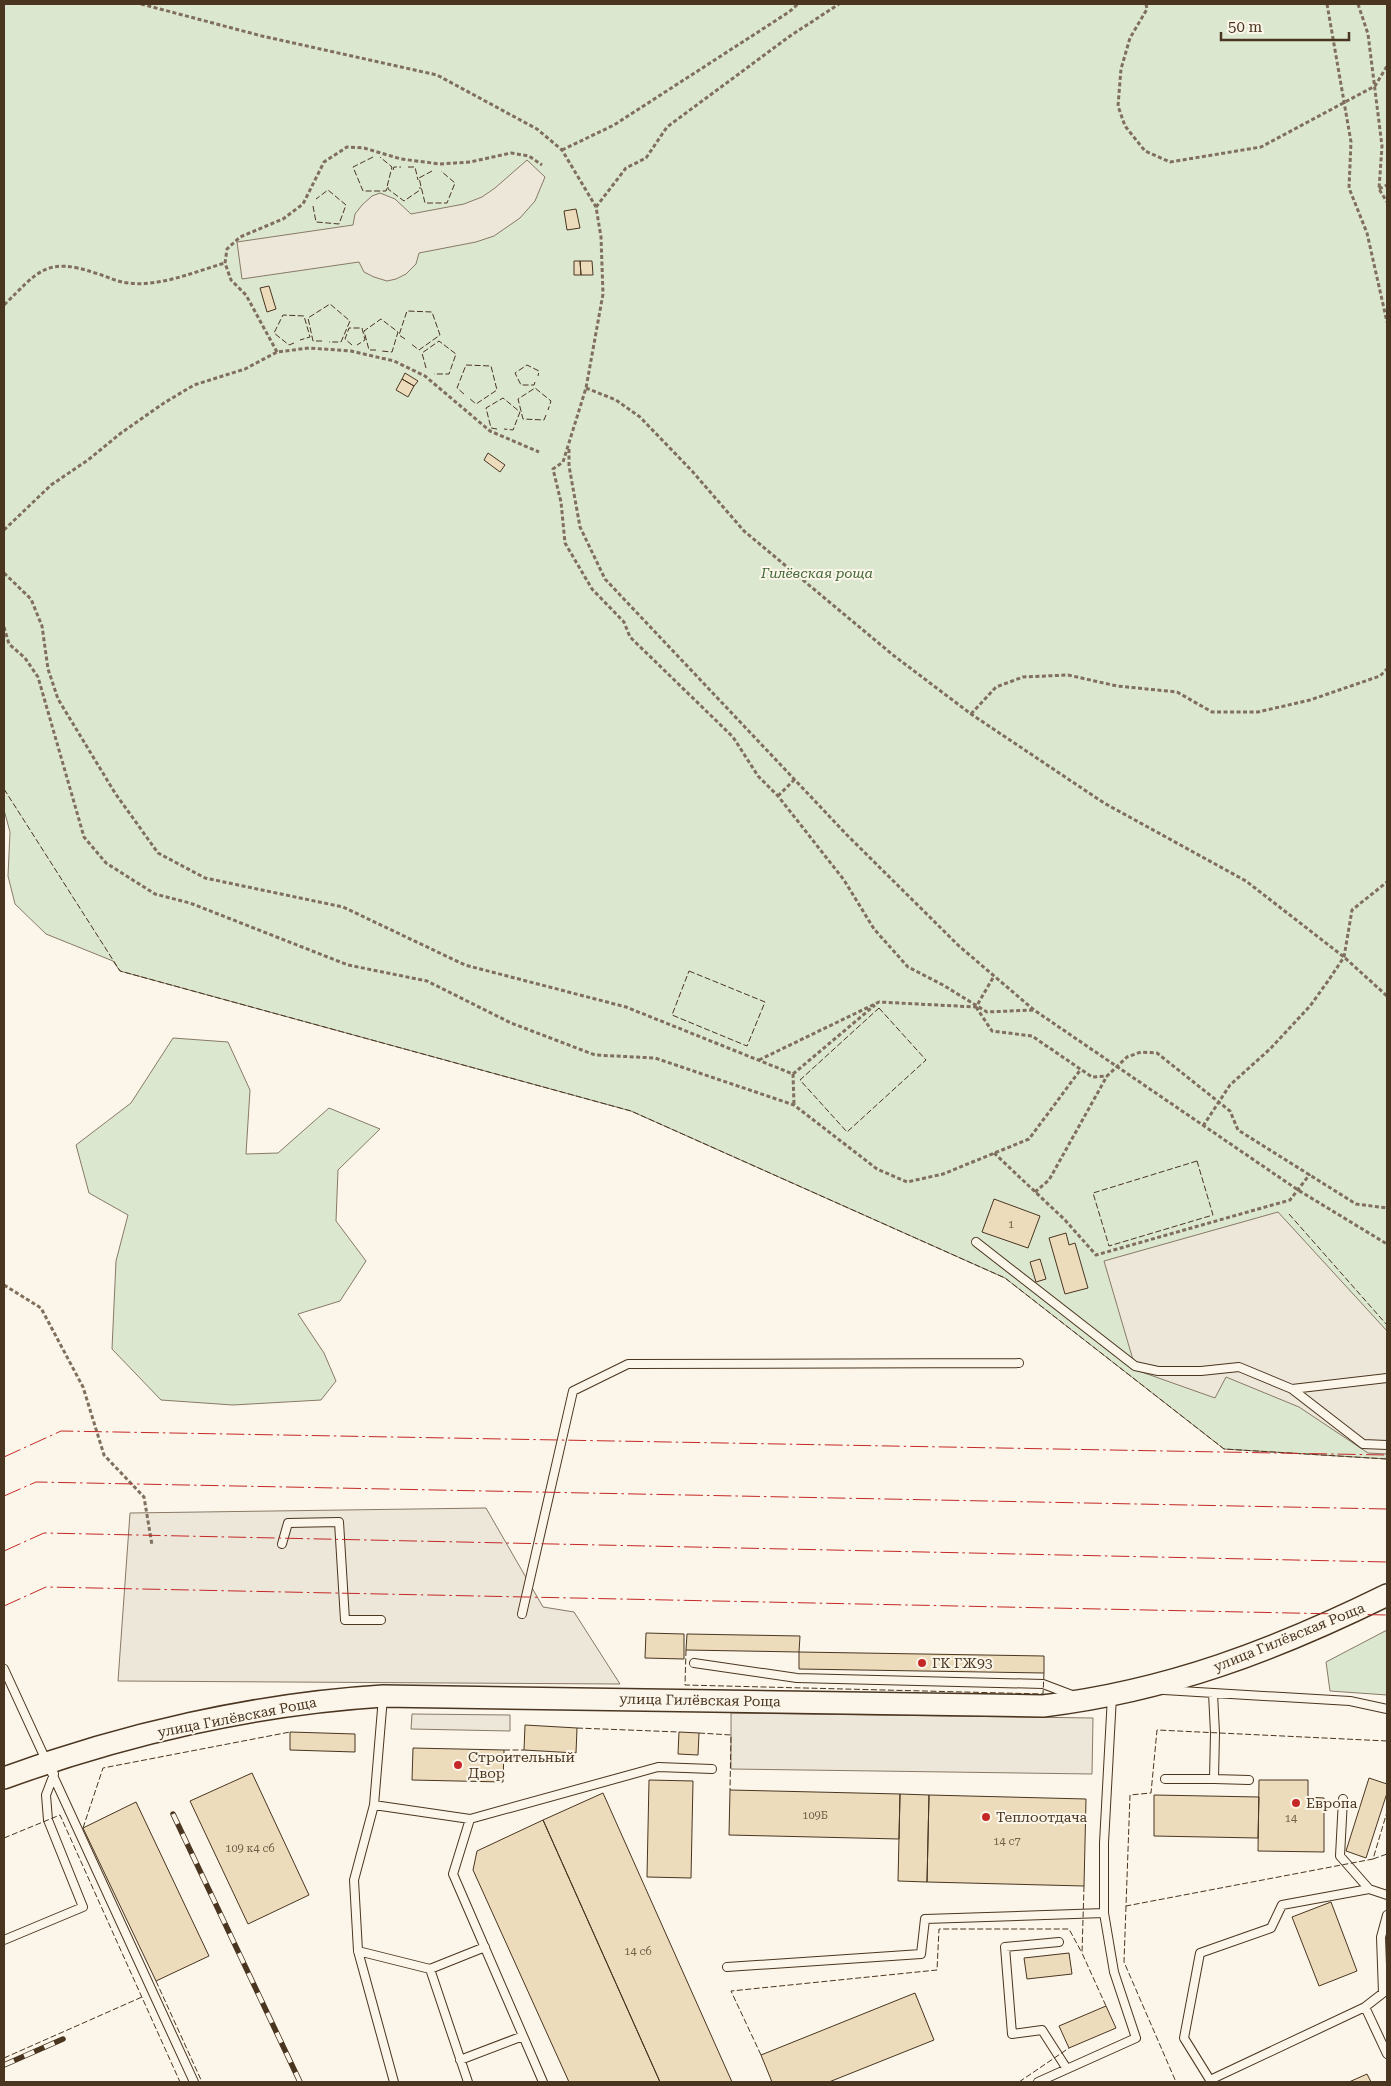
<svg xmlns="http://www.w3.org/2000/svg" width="1391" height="2086" viewBox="0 0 1391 2086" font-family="'Roboto Serif',serif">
<rect width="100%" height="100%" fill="#fbf6e9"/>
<path fill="#dce7d0" stroke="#887966" d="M4,4H1387V1459L1224,1449L1005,1278L631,1111L120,971L113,961L46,934L15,904L8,876L10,832L4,810Z
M173,1038L228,1042L250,1090L246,1154L278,1153L329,1108L380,1129L338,1170L336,1221L366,1261L340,1301L298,1314L324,1353L336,1381L321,1400L233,1405L161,1400L112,1349L116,1261L128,1215L89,1193L76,1145L131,1103Z
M1387,1630V1695L1330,1691L1326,1662Z"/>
<path fill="#ede7d9" stroke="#887966" d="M527,160L545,177L535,201L520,218L494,236L476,242L419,253L416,264L406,274L396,279L387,281L374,277L364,272L359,262L242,279L237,242L353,225L355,214L362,205L372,196L380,193L395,199L411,214L464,204L482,197L495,188Z
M1278,1212L1387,1331V1454L1368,1453L1299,1407L1226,1377L1215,1398L1136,1370L1104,1261Z
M486,1508L543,1607L574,1612L620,1684L118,1681L130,1513Z
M731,1713L1093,1718L1092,1774L731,1769Z
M412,1714L510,1715V1731L411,1729Z"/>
<path fill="#ecdcbc" stroke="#4a3520" d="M576,209L580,228L567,230L564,211Z
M574,261H580L581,275H574Z
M580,261H592L593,275H581Z
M269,286L276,309L267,312L260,288Z
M405,373L418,381L414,386L402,379Z
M402,379L414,386L408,397L396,390Z
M488,453L505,465L500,472L484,460Z
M994,1199L1040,1216L1028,1248L982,1232Z
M1066,1233L1069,1245L1075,1243L1088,1288L1065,1294L1049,1238Z
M1040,1259L1046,1279L1036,1282L1030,1262Z
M646,1633L684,1634V1659L645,1658Z
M687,1634L800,1636L799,1652L686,1650Z
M799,1652L1044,1656V1673L799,1669Z
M525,1725L577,1728L576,1753L524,1750Z
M290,1732L355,1734V1752L290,1750Z
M679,1732L699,1733L698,1755L678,1754Z
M413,1748L504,1750L503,1782L412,1780Z
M252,1773L309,1895L248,1924L190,1801Z
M1369,1778L1387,1784V1793L1366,1858L1346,1851Z
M649,1780L693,1781L691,1878L647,1877Z
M1259,1780H1308V1797L1324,1798V1852L1258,1851Z
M730,1790L900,1794L899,1839L729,1835Z
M603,1793L732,2082H660L543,1820Z
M900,1794L929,1795L927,1882L898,1881Z
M929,1795L1086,1799L1084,1886L927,1882Z
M1154,1795L1259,1797L1258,1838L1154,1836Z
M136,1802L209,1956L156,1981L83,1828Z
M543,1820L660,2082H569L473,1870L477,1851Z
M1331,1902L1357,1971L1319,1986L1292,1917Z
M1069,1953L1072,1974L1027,1979L1024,1958Z
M915,1993L934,2040L829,2082H772L761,2055Z
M1106,2006L1116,2028L1069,2048L1059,2026Z
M1367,2074L1371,2082H1349Z"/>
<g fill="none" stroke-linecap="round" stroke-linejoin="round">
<defs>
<path id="lane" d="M976,1242L1135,1366L1158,1371H1201L1239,1367L1292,1389L1387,1378
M1292,1389L1363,1444L1387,1445
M282,1544L288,1523L339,1522L345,1620H381
M522,1614L573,1391L628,1364L1019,1363
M694,1663L797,1678L1043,1684L1072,1695
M4,1669L194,2082
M1164,1690L1350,1701L1387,1709
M1213,1693L1215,1733L1214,1779L1249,1780
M383,1697L374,1805L354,1880L358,1951L394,2082
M1165,1779H1214
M1343,1799L1340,1856L1369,1889
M374,1805L470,1819L658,1767L712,1769
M470,1819L453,1874L543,2082
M1387,1895L1369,1889L1282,1905L1271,1928L1200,1953L1184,2038L1210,2080L1365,2007L1383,1993L1381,1937L1387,1915
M4,1940L83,1907L48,1820L46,1795L54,1774
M1059,1942L1005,1947L1012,2034L1042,2030L1067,2069
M358,1951L430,1969L485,1947
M727,1967L921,1954L925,1919L1104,1913
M430,1969L468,2082
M1365,2007L1387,2054
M460,2060L523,2036
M1038,2082L1136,2038L1114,1972L1104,1913V1843L1112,1696"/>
<path id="secondary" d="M4,1778C124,1734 255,1704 383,1696L1043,1706C1168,1691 1275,1650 1387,1595"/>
</defs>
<use href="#lane" stroke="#4a3520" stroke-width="10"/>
<use href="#secondary" stroke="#4a3520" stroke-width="24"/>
<path stroke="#7f6f5c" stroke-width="3" stroke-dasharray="4 2.5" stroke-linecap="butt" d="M141,4L262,36L437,75L537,129L562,150L596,207L601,237L603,294L586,388L563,462L553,469L561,502L565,543L592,589L624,622L630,637L733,737L758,776L778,796L844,880L874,929L908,967L943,985L987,1012L1034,1010
M1146,4L1147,9L1130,38L1121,69L1118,106L1125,126L1145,151L1170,162L1261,147L1375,86L1387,66
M1327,4L1351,142L1349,188L1367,233L1387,322
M1358,4L1368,34L1382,146L1379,189L1387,202
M562,150L614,125L789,12L798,4
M1379,189L1387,185
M596,207L626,168L646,158L667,127L790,36L839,4
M4,305C38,272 46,256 95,273C106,276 117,282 128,283C160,287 194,272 225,263
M277,352L246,295L231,280L225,263L227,249L240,237L283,219L303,204L324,162L347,147L364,148L401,159L440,164L470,162L511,153L529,156L542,165
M586,388L616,400L640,417L692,471L744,531L893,655L971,714L1104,803L1246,881L1344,957L1387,996
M569,449V466L580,527L605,579L847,835L959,946L1034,1010L1298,1190L1387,1244
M4,530L51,485L88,460L121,433L164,403L194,385L245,369L277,352L309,348L351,351L394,361L425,376L490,431L539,452
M4,573L31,599L42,626L48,669L58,699L115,793L158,853L205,878L343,907L465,965L626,1007L793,1074L794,1105
M4,627L9,644L25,658L38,677L84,837L106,863L155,894L190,903L348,965L427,981L511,1023L595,1055L655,1058L794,1105L877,1169L907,1182L943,1174L1029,1139L1081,1069
M971,714L996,687L1023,677L1068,675L1117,686L1177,692L1212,712H1258L1310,700L1380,676L1387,669
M778,796L795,779
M976,1007L992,1031L1032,1036L1092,1077L1107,1076L1127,1057L1141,1052L1157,1053L1230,1111L1238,1130L1356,1204L1387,1208
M759,1060L879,1002L976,1007L994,976
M793,1074L875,1005
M1203,1126L1230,1085L1270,1049L1310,1006L1328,981L1344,957L1352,910L1387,882
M994,1153L1065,1220L1096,1255L1290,1200L1310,1174
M1035,1192L1049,1180L1107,1076
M4,1285L41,1308L83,1387L104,1455L144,1497L152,1545"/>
<use href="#lane" stroke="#fbf6e9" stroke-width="8"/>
<use href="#secondary" stroke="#fbf6e9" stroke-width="21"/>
<defs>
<path id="rail" d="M173,1814L300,2082
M4,2065L63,2039"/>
</defs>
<use href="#rail" stroke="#4a3520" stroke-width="5.5"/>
<use href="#rail" stroke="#fbf6e9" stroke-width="4" stroke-dasharray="11" stroke-linecap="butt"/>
<path stroke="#4a3520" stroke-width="1" stroke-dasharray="6 2.5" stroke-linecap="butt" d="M373,157L353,167L363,191H386L392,167L380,157
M408,167H415L418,180
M393,170L394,167H401
M432,171L419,178L425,203H447L455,183L441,171
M388,187V189L404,201L420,190V187
M313,206L316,222L339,224L346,205L328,190L316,199
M405,339L399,335L407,311L432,312L440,335L419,350L410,343
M322,341H313L308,318L330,304L350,321L341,342H329
M294,343L289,345L274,333L283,315L304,316L310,337L300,340
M352,345L345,339L349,328H362L365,340L357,345
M376,350H369L364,331L381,319L398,332L392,352L381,351
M426,368L422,353L439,341L456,354L449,374H434
M535,382L534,385H521L515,373L527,365L539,371L538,376
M464,394L457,388L466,365L491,366L497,390L476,404L469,398
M546,415L544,420L523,419L518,399L535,388L551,401L548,410
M497,429L491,428L486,408L503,398L520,412L513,430L504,429
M4,789L120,971L631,1111L1005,1278L1224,1449L1387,1459
M689,971L765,1002L747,1046L672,1015Z
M879,1008L926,1060L847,1132L800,1080Z
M1197,1161L1213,1215L1109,1246L1093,1193Z
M1289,1214L1387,1325
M686,1650L685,1685L1043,1694L1044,1673
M577,1728L679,1732
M699,1733L731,1735L730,1790
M1387,1741L1157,1730L1151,1793L1130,1795L1126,1906L1373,1859L1387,1812
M504,1750H524
M83,1828L103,1768L290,1732
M4,1838L60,1815L180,2082
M1373,1859L1387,1854
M1084,1886L1082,1953L1106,2006
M1126,1906L1124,1962L1176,2082
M156,1981L202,2082
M761,2055L731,1991L937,1970L939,1929H1069L1082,1953
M4,2058L142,1997
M1019,2082L1069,2048"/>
<path stroke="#c62828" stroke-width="1" stroke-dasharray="18 4 2.5 4" stroke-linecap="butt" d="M4,1457L61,1431L1387,1455
M4,1496L36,1482L1387,1509
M4,1551L44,1533L1387,1562
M4,1606L46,1587L1387,1615"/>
</g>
<g fill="#c62828" stroke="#fbf6e9" stroke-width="2">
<circle cx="922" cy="1663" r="5"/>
<circle cx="458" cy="1765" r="5"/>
<circle cx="1296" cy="1803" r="5"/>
<circle cx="986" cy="1817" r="5"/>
</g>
<g text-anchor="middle" stroke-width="4" stroke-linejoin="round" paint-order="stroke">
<g font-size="11" fill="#725f47">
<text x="1011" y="1228">1</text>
<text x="815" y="1819">109Б</text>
<text x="1291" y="1822">14</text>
<text x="1007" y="1845">14 с7</text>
<text x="250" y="1852">109 к4 с6</text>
<text x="638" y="1955">14 с6</text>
</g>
<g font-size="14" font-style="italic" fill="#436837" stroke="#fbf6e9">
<text x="817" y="578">Гилёвская роща</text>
</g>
<g font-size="14" fill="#4a3520" stroke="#fbf6e9">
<text transform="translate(1289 1637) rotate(-22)" y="5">улица Гилёвская Роща</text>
<text transform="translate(700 1700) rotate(1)" y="5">улица Гилёвская Роща</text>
<text transform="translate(237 1717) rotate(-11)" y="5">улица Гилёвская Роща</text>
</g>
<g font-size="14" fill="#4a3520" stroke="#fbf6e9" text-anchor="start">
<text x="932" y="1668">ГК ГЖ93</text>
<text x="468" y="1762">Строительный<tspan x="468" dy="16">Двор</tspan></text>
<text x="1306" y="1808">Европа</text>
<text x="996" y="1822">Теплоотдача</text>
</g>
</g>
<rect width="1391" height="2086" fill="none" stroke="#4a3520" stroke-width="10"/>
<path d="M1221 32v8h128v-8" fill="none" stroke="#4a3520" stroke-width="2.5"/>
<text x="1228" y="32" font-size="15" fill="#4a3520" stroke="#fbf6e9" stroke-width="4" paint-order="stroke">50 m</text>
</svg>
